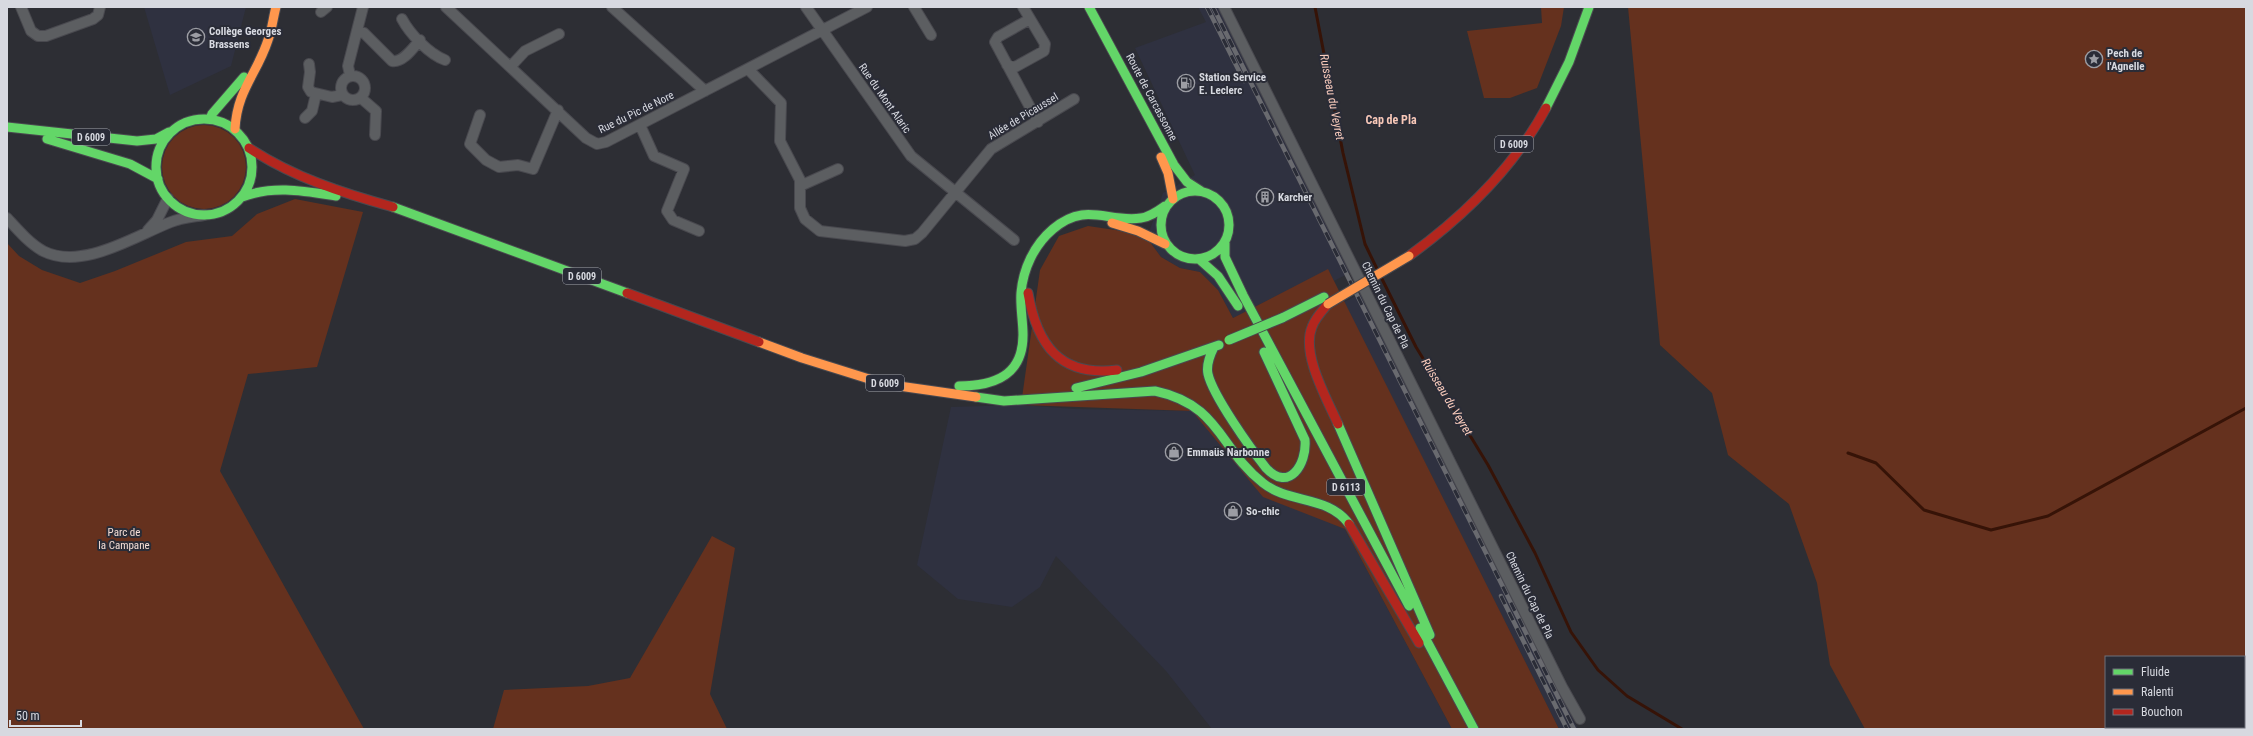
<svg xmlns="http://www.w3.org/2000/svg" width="2253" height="736" viewBox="0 0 2253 736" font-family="'Roboto Condensed',sans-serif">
<rect width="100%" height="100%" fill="#2d2e34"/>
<path fill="#2f3140" d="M144,7H246L231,66L170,95Z
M1198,7H1219L1351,272L1334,281L1328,270L1233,318L1218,290L1200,272L1180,268L1161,257L1147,238L1163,193L1195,175L1135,48L1206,22Z
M1362,293L1578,729H1559L1344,302Z
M1021,405L1075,409L1192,411L1345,529L1452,729H1212L1166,671L1056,556L1040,587L1012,607L958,599L917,565L951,407Z"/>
<path fill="#65311e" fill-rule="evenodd" d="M1541,7H1564L1561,26L1537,88L1510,98H1484L1467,31L1542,23Z
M1628,7H2246V729H1865L1830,665L1817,583L1789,504L1728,455L1712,393L1660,345ZM2106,657H2244V727H2106Z
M162 167a42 42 0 1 1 84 0a42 42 0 1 1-84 0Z
M295,199L363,212L317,367L248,374L220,471L364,729H7V243L19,256L42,270L80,283L115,271L186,242L232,236L257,214Z
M1088,226L1122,231L1147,238L1161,257L1180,268L1200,272L1218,290L1233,318L1328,269L1559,729H1452L1345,529L1263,497L1192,411L1021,405L1040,270L1059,236Z
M712,536L735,548L710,694L727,729H493L504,690L588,686L630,678Z"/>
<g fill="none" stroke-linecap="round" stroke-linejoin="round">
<path stroke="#361307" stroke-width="3" d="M1315,7L1343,153L1365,244L1378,271
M1381,277L1416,347L1488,465L1535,553L1571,632L1598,670L1627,696L1682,729
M1848,453L1876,463L1924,510L1991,530L2048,516L2246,408"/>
<defs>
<path id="street" d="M21,7L31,31L38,36H46L93,19L98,15L100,7
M446,7L586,138L597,144L606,142L867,7
M612,7L705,91
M806,7L911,156L1014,240
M914,7L931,35
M1224,7L1562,687L1580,719
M321,12L327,7
M402,19C410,34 429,54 445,60
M1030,19L998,37L995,42L1038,122
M358,32L364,33L392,61C403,63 413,48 420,40
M309,64L310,72L308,87L311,92L332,97L342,95
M1007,65L1015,67L1044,51L1045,44L1023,7
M511,66L525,51L559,34
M748,69L781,103L780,141L800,180V208L805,219L820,231L905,241L915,239L922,233L991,149L1074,99
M350,75L348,66L363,7
M341 88a12 12 0 1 1 24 0a12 12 0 1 1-24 0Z
M361,98L376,111L375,135
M480,115L470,144L486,160L499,167L518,165L533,169L558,110
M305,118L312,111L316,94
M640,125L654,156L684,169L667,211L673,220L699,231
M800,186L838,169
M7,218C18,230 29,243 43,251C82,271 135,236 171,222C181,218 193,217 204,215
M148,230L157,220L168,198"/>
<path id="fast" d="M1089,7L1174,165L1187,182L1201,191
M1546,108L1569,62L1589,7
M156 167a48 48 0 1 1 96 0a48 48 0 1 1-96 0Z
M210,119L212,114L244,77
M7,127L137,141L156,139L169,132
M47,139L130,164L158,179
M1161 225a34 34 0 1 1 68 0a34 34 0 1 1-68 0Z
M242,197C273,185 304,191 336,196
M393,207L627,293
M1225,243V257L1243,295L1409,606
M1200,260L1218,276L1238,306
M1282,318L1324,297
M1214,347C1210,355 1206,365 1208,374C1213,396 1251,449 1266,468C1289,493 1307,464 1305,440L1264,352
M959,386C994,386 1023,376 1023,335C1023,321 1020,307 1021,293C1023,269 1034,245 1053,229C1086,201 1107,223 1141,218C1150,217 1158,211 1165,206
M1076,388L1141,372L1219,345
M976,397L1004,401L1155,391C1221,405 1219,449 1263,483C1289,504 1328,495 1349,524
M1338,424L1430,635
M1420,628L1474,729"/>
<path id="slow" d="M235,129C237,90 257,74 268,40C272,30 273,18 276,7
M1161,157L1168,173L1173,199
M1112,223L1138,231L1165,244
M759,342L802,358L885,384L976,397"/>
<path id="jam" d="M249,148C293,177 342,193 393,207
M1409,256C1464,216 1513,169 1546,108
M627,293L759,342
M1028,293C1037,345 1060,377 1117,370
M1328,304C1322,311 1315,318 1312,327C1301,354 1327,399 1338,424
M1349,524L1419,643"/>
</defs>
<use href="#street" stroke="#49494f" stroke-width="12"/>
<use href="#fast" stroke="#49494f" stroke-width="11"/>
<use href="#slow" stroke="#49494f" stroke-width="11"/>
<use href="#jam" stroke="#49494f" stroke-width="11"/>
<use href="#street" stroke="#5c5e61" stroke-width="10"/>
<use href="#fast" stroke="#63d668" stroke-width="9"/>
<use href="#slow" stroke="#ff974d" stroke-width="9"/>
<use href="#jam" stroke="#b3261e" stroke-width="9"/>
<defs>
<path id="rail" d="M1207,7L1244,81
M1213,7L1574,729
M1501,596L1567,729"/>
</defs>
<use href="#rail" stroke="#696a6f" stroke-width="4.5"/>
<use href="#rail" stroke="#2a2c37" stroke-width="3" stroke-dasharray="9" stroke-linecap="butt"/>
<defs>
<path id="fast-bridge" d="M1229,340L1282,318"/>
<path id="slow-bridge" d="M1328,304L1409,256"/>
</defs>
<use href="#fast-bridge" stroke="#49494f" stroke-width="11" stroke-linecap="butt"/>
<use href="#slow-bridge" stroke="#49494f" stroke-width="11" stroke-linecap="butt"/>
<use href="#fast-bridge" stroke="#63d668" stroke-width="9"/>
<use href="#slow-bridge" stroke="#ff974d" stroke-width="9"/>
</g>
<defs>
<symbol id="school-ring" viewBox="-11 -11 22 22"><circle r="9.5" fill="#2a2c37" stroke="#9c9da4" stroke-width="1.5"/><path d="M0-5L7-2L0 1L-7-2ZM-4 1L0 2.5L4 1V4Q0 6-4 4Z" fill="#9c9da4"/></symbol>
<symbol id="sight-ring" viewBox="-11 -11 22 22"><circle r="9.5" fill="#2a2c37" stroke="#9c9da4" stroke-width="1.5"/><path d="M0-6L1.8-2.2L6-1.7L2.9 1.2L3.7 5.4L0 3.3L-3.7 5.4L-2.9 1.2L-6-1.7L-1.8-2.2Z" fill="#9c9da4"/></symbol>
<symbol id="fuel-ring" viewBox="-11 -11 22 22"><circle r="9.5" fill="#2a2c37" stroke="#9c9da4" stroke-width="1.5"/><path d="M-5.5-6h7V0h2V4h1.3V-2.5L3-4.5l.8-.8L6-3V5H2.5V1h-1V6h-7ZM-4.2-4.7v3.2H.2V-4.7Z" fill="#9c9da4"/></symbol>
<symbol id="building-ring" viewBox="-11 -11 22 22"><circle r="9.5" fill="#2a2c37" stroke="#9c9da4" stroke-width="1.5"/><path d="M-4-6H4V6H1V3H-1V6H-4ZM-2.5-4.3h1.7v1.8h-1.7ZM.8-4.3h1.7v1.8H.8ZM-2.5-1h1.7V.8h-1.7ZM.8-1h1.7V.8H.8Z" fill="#9c9da4"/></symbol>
<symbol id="shop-ring" viewBox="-11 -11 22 22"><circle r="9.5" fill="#2a2c37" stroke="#9c9da4" stroke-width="1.5"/><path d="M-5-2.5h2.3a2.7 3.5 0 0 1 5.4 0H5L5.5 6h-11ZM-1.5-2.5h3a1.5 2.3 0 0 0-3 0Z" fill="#9c9da4"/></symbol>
</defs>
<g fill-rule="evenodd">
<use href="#school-ring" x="186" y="27" width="20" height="20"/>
<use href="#sight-ring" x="2084" y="49" width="20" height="20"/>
<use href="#fuel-ring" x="1176" y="73" width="20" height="20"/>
<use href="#building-ring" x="1255" y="187" width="20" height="20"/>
<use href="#shop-ring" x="1164" y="442" width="20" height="20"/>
<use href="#shop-ring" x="1223" y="501" width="20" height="20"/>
</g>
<g text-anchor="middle" stroke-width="4" stroke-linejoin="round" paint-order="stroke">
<g fill="#2a2c37" stroke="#a3a5ad" stroke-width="1">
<rect x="72" y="129" width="38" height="16" rx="3"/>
<rect x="1495" y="136" width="38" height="16" rx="3"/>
<rect x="563" y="268" width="38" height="16" rx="3"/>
<rect x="866" y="375" width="38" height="16" rx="3"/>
<rect x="1327" y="479" width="38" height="16" rx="3"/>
</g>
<g font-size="10" font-weight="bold" fill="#d7d9e0">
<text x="91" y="141">D 6009</text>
<text x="1514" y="148">D 6009</text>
<text x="582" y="280">D 6009</text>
<text x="885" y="387">D 6009</text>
<text x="1346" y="491">D 6113</text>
</g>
<g font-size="11" font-weight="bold" fill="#d7d9e0" stroke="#2a2c37" text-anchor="start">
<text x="209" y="35">Collège Georges<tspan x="209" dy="13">Brassens</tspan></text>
<text x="2107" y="57">Pech de<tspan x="2107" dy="13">l'Agnelle</tspan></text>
<text x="1199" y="81">Station Service<tspan x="1199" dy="13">E. Leclerc</tspan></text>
<text x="1278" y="201">Karcher</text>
<text x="1187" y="456">Emmaüs Narbonne</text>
<text x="1246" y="515">So-chic</text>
</g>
<g font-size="11" fill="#d7d9e0" stroke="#2a2c37">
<text transform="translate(1152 97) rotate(62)" y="4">Route de Carcassonne</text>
<text transform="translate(885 98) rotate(55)" y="4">Rue du Mont Alaric</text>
<text transform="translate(636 112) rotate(-26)" y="4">Rue du Pic de Nore</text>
<text transform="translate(1023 116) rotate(-31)" y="4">Allée de Picaussel</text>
<text transform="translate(1386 305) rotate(64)" y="4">Chemin du Cap de Pla</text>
<text transform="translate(1530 595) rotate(64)" y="4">Chemin du Cap de Pla</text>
</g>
<g font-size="11" fill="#f4ddd5" stroke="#2a2c37">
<text x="124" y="536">Parc de<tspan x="124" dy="13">la Campane</tspan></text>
</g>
<g font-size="12" font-style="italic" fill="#faccbc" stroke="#2a2c37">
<text transform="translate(1332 97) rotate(79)" y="4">Ruisseau du Veyret</text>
<text transform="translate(1447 397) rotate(59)" y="4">Ruisseau du Veyret</text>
</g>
<g font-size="12" font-weight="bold" fill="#f8c8b7" stroke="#2a2c37">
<text x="1391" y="124">Cap de Pla</text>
</g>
</g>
<rect width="2253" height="736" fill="none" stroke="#d7d9e0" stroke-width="16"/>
<rect x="2105" y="656" width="140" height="72" fill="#2a2c37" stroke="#6f717b"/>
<rect x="2113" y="669" width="20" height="6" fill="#63d668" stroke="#6f717b"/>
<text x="2141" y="676" font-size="12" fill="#d7d9e0">Fluide</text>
<rect x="2113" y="689" width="20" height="6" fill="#ff974d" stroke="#6f717b"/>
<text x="2141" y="696" font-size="12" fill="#d7d9e0">Ralenti</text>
<rect x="2113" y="709" width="20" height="6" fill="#b3261e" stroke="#6f717b"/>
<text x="2141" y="716" font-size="12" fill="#d7d9e0">Bouchon</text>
<path d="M10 720v6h71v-6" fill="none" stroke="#d7d9e0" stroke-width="2"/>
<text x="16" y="720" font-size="12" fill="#d7d9e0" stroke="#2a2c37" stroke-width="3" paint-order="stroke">50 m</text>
</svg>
